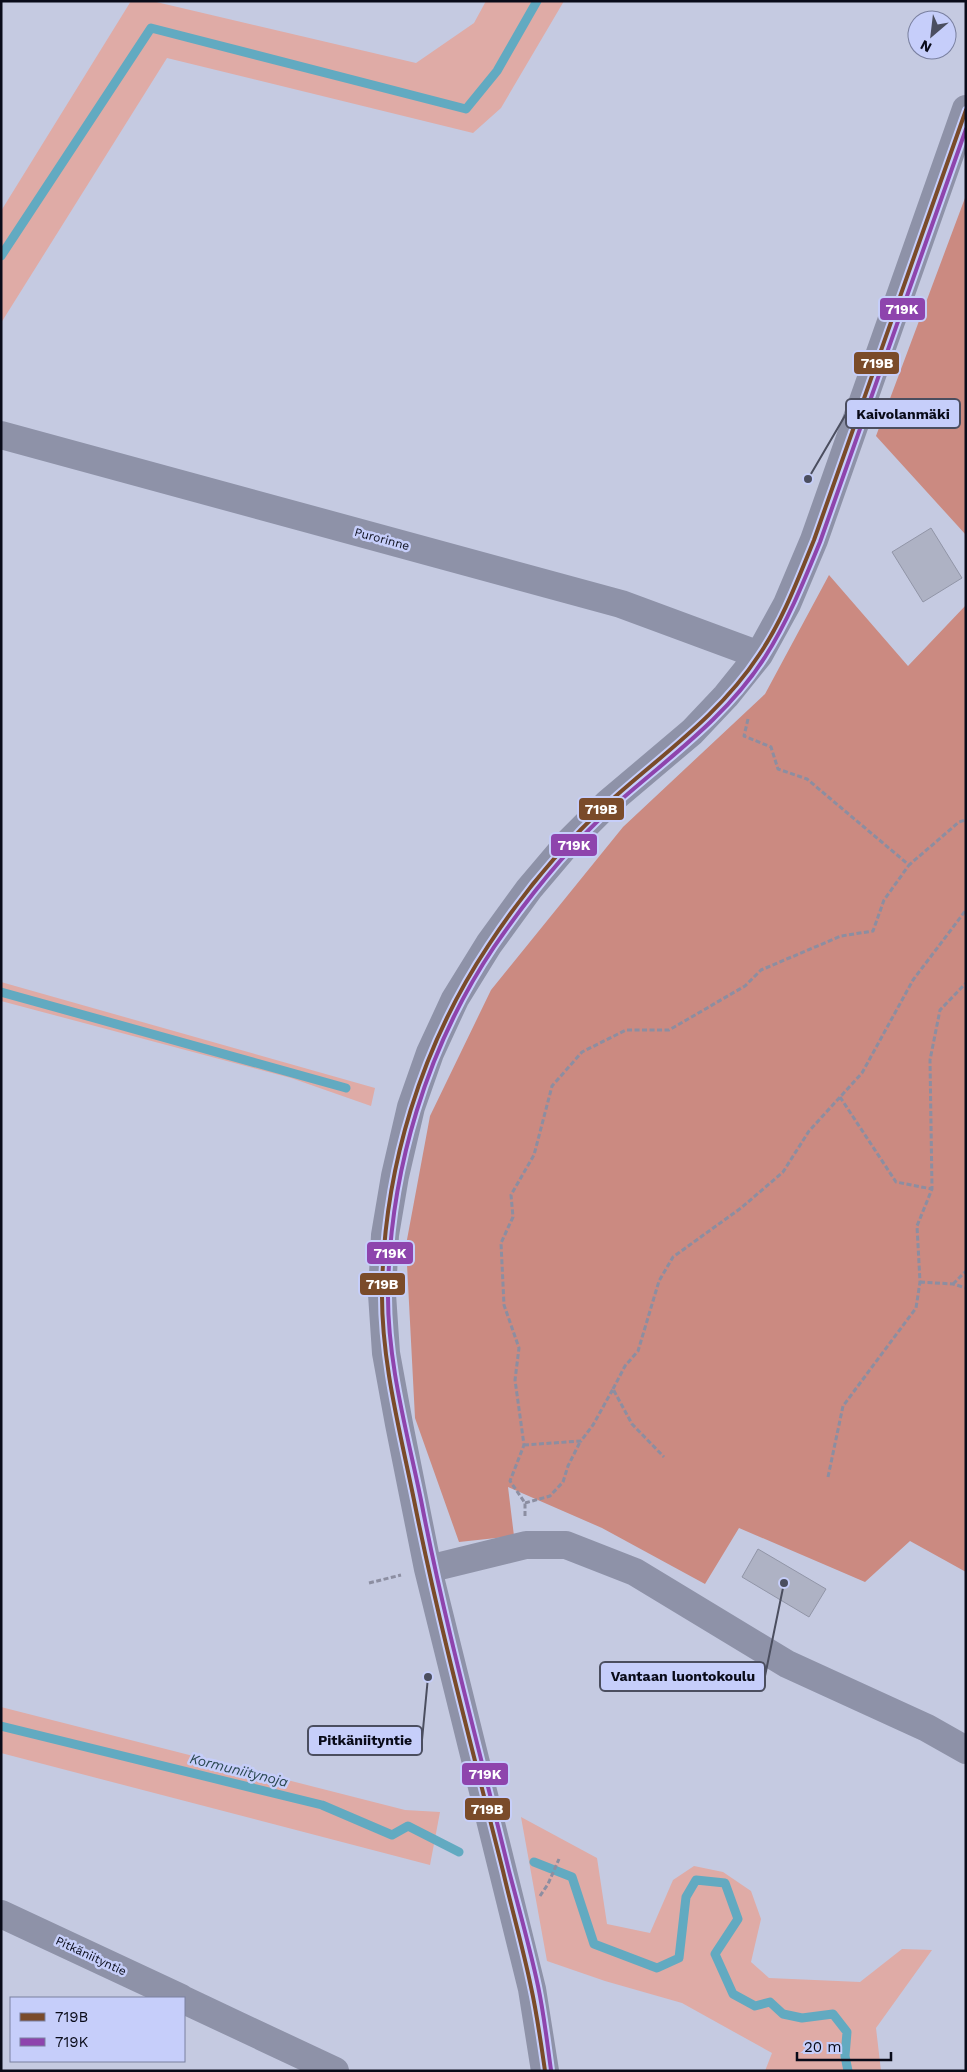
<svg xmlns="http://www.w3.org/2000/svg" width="967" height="2072" viewBox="0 0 967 2072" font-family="'Work Sans',sans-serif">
<rect width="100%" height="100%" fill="#c5cae1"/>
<path fill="#dfaba6" d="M131,1H152L416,63L474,23L486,1H564L501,108L473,133L167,58L1,323V211Z
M1,982L375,1088L371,1106L291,1078L1,1001Z
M1,1707L405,1810L440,1812L430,1865L1,1753Z
M521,1817L597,1858L607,1924L650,1933L673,1880L694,1866L723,1872L751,1891L761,1919L751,1962L769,1978L860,1982L902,1949L932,1950L876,2028L881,2071H765L772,2053L682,2003L605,1981L547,1961Z"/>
<path fill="#cb8a81" d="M965,198L966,199V535L876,436Z
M829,575L908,666L966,605V1572L910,1541L865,1582L739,1528L705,1584L602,1528L508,1487L514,1536L459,1542L415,1418L406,1245L430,1116L491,990L623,827L765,694Z"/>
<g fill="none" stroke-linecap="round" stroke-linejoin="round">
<path stroke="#62aac1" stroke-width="9" d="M1,256L151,28L466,109L497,71L537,1
M1,992L346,1088
M1,1726L322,1805L392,1835L408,1826L459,1852
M534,1862L572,1877L594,1944L657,1968L679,1958L686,1897L696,1880L725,1883L738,1919L715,1954L733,1994L755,2006L770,2002L783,2014L802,2018L833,2014L847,2032L845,2056L848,2071"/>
</g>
<path fill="#aeb2c4" stroke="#9195a7" d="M931,528L962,578L923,602L892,552Z
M758,1549L826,1589L809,1617L742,1577Z"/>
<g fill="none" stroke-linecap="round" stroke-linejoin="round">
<path stroke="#8c8ea1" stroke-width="3" stroke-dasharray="5 2.5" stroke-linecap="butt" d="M748,719L744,736L771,747L778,769L807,779L909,865L959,822L966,820
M840,1097L896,1182L932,1189
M920,1282L953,1284L966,1288
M953,1284L966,1271
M613,1389L625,1366L638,1351L659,1281L673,1257L741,1208L783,1172L809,1131L862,1073L913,980L966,910
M524,1445L581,1441L593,1425L613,1389L632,1424L664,1457
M828,1477L843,1406L916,1308L920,1282L917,1226L932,1189L930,1060L940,1010L966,983
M525,1503L550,1496L563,1482L568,1466L580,1442
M525,1516V1503L510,1481L524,1445L515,1380L519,1348L504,1305L501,1243L513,1217L511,1195L534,1155L552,1086L582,1052L626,1030H669L745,986L761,970L841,936L873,931L884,900L909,865
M369,1583L401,1575
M540,1896L548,1884L559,1859"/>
<path stroke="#8e92a8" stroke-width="28" d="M1,435L621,604L759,655
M428,1569L526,1545H566L635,1572L787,1664L927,1728L966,1750
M1,1914L181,1998
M184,2000L335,2071
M545,2071L532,1989L428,1569L399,1424L386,1353L382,1294L385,1235L395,1176L411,1107L430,1053L455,999L489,944L529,889L568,843L608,803L692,732L726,696L759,655L787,604L814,540L966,109"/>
<defs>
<path id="bus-1" d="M545,2071C541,2043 537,2014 531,1987C523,1948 512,1910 503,1871C472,1748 439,1625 414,1500C400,1431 381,1360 382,1290C384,1168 421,1047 488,946C522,894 563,845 608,803C661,755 719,716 759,655C783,620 798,579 814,540L966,110"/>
<path id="bus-2" d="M551,2070C547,2042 544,2014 538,1986C530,1948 519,1909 509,1871C479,1748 445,1625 421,1500C407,1432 387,1361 388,1291C390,1170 427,1047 494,947C529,896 569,846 615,805C667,759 727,717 765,657C788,621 804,581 820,542L966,129"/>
</defs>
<use href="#bus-1" stroke="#c6cefa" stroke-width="8"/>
<use href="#bus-2" stroke="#c6cefa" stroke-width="8"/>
<use href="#bus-1" stroke="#7a4b2a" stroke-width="4"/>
<use href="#bus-2" stroke="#8e44ad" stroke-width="4"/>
</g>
<g text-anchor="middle" stroke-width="5" stroke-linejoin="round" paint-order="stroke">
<g font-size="12" fill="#090b19" stroke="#c6cefa">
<text transform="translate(382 539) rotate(15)" y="4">Purorinne</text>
<text transform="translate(91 1956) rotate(25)" y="4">Pitkäniityntie</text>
</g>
<g font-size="14" font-style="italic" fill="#29474f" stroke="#c6cefa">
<text transform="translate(239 1770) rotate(14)" y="5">Kormuniitynoja</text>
</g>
</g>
<path fill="none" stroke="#4b4e5f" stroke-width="2" d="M808 479L846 414M784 1583L765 1676M428 1677L422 1740"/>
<g fill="#4b4e5f" stroke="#c6cefa" stroke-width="2">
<circle cx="808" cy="479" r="5"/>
<circle cx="784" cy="1583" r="5"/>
<circle cx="428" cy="1677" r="5"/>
</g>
<g fill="#c6cefa" stroke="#4b4e5f" stroke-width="2">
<rect x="846" y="399" width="114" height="29" rx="5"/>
<rect x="600" y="1662" width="165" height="29" rx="5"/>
<rect x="308" y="1726" width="114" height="29" rx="5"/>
</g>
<g font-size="14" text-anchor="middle" font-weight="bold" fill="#090b19">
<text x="903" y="419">Kaivolanmäki</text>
<text x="683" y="1681">Vantaan luontokoulu</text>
<text x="365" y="1745">Pitkäniityntie</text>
</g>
<g stroke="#c6cefa" stroke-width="2">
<rect x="879" y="297" width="47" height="24" rx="5" fill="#8e44ad"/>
<rect x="853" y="351" width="47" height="24" rx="5" fill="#7a4b2a"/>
<rect x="578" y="797" width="47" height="24" rx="5" fill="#7a4b2a"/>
<rect x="550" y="833" width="48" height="24" rx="5" fill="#8e44ad"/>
<rect x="366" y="1241" width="48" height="24" rx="5" fill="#8e44ad"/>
<rect x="359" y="1272" width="47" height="24" rx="5" fill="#7a4b2a"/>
<rect x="461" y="1762" width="48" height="24" rx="5" fill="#8e44ad"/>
<rect x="464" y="1797" width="47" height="24" rx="5" fill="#7a4b2a"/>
</g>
<g font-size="14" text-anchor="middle" font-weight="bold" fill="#fff">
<text x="902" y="314">719K</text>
<text x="877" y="368">719B</text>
<text x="601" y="814">719B</text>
<text x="574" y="850">719K</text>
<text x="390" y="1258">719K</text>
<text x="382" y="1289">719B</text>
<text x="485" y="1779">719K</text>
<text x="487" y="1814">719B</text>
</g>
<rect width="967" height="2072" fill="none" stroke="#090b19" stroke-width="5"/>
<rect x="10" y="1997" width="175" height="65" fill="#c6cefa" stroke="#7a80a0"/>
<rect x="20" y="2013" width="25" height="8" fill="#7a4b2a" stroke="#7a80a0"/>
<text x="55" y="2022" font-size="15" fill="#090b19">719B</text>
<rect x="20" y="2038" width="25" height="8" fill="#8e44ad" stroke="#7a80a0"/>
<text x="55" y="2047" font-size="15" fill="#090b19">719K</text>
<g transform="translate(932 35) rotate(208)"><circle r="24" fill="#c6cefa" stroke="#7a80a0"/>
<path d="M0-4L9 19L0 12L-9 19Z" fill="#4b4e5f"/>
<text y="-8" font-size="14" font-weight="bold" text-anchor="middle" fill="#090b19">N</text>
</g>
<path d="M797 2052v8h94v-8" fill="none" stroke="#090b19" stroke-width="2.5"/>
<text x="804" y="2052" font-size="15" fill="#090b19" stroke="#c6cefa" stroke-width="4" paint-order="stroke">20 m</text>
</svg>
